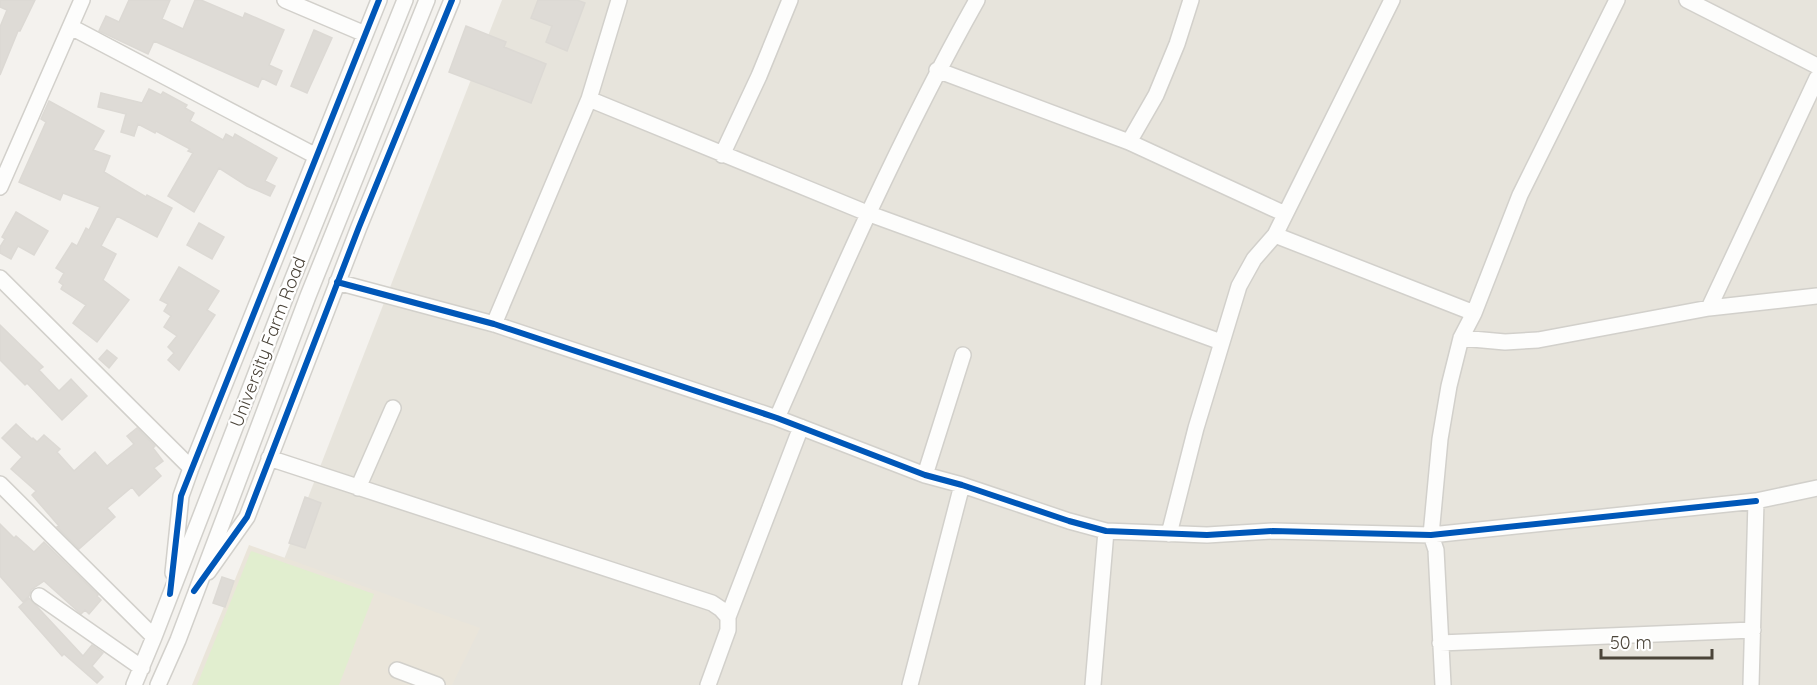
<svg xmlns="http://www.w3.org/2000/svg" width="1817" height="685" viewBox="0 0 1817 685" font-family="Quicksand,sans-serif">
<rect width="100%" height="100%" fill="#f4f2ee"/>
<path fill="#e7e4dc" d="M502,0H1817V685H235Z"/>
<path fill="#eae5da" d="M249,545L480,628L452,685H192Z"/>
<path fill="#e1eecf" d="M251,551L374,594L339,685H197Z"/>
<path fill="#dedbd6" stroke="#dcd9d4" stroke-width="1.5" d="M0,0H35L20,31H18L0,75V27L7,10L0,7Z
M129,0H170L162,19L183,29L195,0H201L243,18L245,13L284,30L269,65L282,71L276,85L262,78L258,87L154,41L148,54L99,31L106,16L119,22Z
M538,0H577L585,3L567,51L546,42L552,26L531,18Z
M466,26L506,42L504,47L546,64L531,103L449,72Z
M314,30L332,38L307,93L291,86Z
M149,89L161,95L163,92L187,105L185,108L194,113L190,121L223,140L226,134L233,138L235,134L277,158L265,181L275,186L270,196L247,186L219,168L194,212L168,196L193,153L188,151L190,149L156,131L155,133L138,124L134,136L121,132L126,114L98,107L101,93L142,103Z
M49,101L104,131L93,150L110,156L104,172L146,197L147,195L172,208L157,237L117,216L101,246L116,254L103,280L129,300L97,342L73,323L86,305L61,289L63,285L59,282L64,273L56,268L72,243L77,246L86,228L89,230L100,207L63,193L60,200L19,182L46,122L41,119Z
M16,212L48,231L34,255L18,246L11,259L0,253V247L5,239L2,237Z
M199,223L224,237L212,259L187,245Z
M179,267L219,291L207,310L215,315L179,370L168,360L174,353L168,347L177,336L164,327L171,316L164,311L168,304L160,300Z
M0,325L43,367L39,370L59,391L71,379L87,396L62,420L27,383L25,385L0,360Z
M107,350L117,358L109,368L99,359Z
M16,424L32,439L33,438L37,442L44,435L60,449L57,452L74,471L95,452L107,466L134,444L127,436L137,428L155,446L153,448L163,461L154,468L161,476L139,496L132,487L107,508L115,517L79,549L57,527L59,526L32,495L36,491L11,469L22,457L2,438Z
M305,497L321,503L305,548L289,543Z
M0,524L14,538L16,536L34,552L44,542L98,595L97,596L101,600L89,614L85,610L81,614L44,581L31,590L29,596L23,602L0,576Z
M222,577L234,581L225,607L213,603Z
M29,598L83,656L92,645L103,653L92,666L103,677L97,683L64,654L62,656L19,607Z"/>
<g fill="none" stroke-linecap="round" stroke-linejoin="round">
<defs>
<path id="minor" d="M285,0L365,34
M1687,0L1817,66
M71,27L316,156
M937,70L1129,142L1285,214
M589,99L867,213L1221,342
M1129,142L1156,95L1177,44L1191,0
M722,155L759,76L790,0
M0,187L82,0
M1275,235L1474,313
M0,278L191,468
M337,282L494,324L777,418L925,475L962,485L1069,521L1106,531L1207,535L1273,531L1431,535L1756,501
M1709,308L1817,78
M494,324L589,99L619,0
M1461,338L1505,342L1538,340L1709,308L1817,296
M777,418C839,276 901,135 977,0
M269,458L712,603L721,609L728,617V630L708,685
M925,475L963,355
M0,484L154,637
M358,488L393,408
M1169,534L1196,428L1239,286L1254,259L1275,235L1392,0
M208,572L247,517L359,227L452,0
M173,573L181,496L191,468L379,0
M39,596L142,668
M728,617L801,427
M1440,643L1753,630
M397,670L437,685
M134,685L154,637L289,288L405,0
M158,685L178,640L308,296L427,0
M910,685L962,485
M1093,685L1106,531
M1443,685L1436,550L1431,535L1440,439L1449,386L1461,338L1474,313L1520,195L1617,0
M1751,685L1756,501L1817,488"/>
</defs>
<use href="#minor" stroke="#d2d0cb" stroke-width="18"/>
<use href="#minor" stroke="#fdfdfc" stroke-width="15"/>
<defs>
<path id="cycleway" d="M337,282L494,324L777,418L925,475L962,485L1069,521L1106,531L1207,535L1273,531L1431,535L1756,501
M194,591L247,517L359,227L452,0
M170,594L181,496L379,0"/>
</defs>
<use href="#cycleway" stroke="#fff" stroke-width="10"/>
<use href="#cycleway" stroke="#0057b8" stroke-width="6"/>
</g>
<g text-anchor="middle" stroke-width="4.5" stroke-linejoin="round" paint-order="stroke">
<g font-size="18" fill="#4b4439" stroke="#fff">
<text transform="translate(268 342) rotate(-69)" y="6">University Farm Road</text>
</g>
</g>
<path d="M1601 649v9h111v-9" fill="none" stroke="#4b4439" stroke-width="3"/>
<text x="1610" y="649" font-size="18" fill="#4b4439" stroke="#ffffff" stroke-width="4.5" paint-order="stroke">50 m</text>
</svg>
